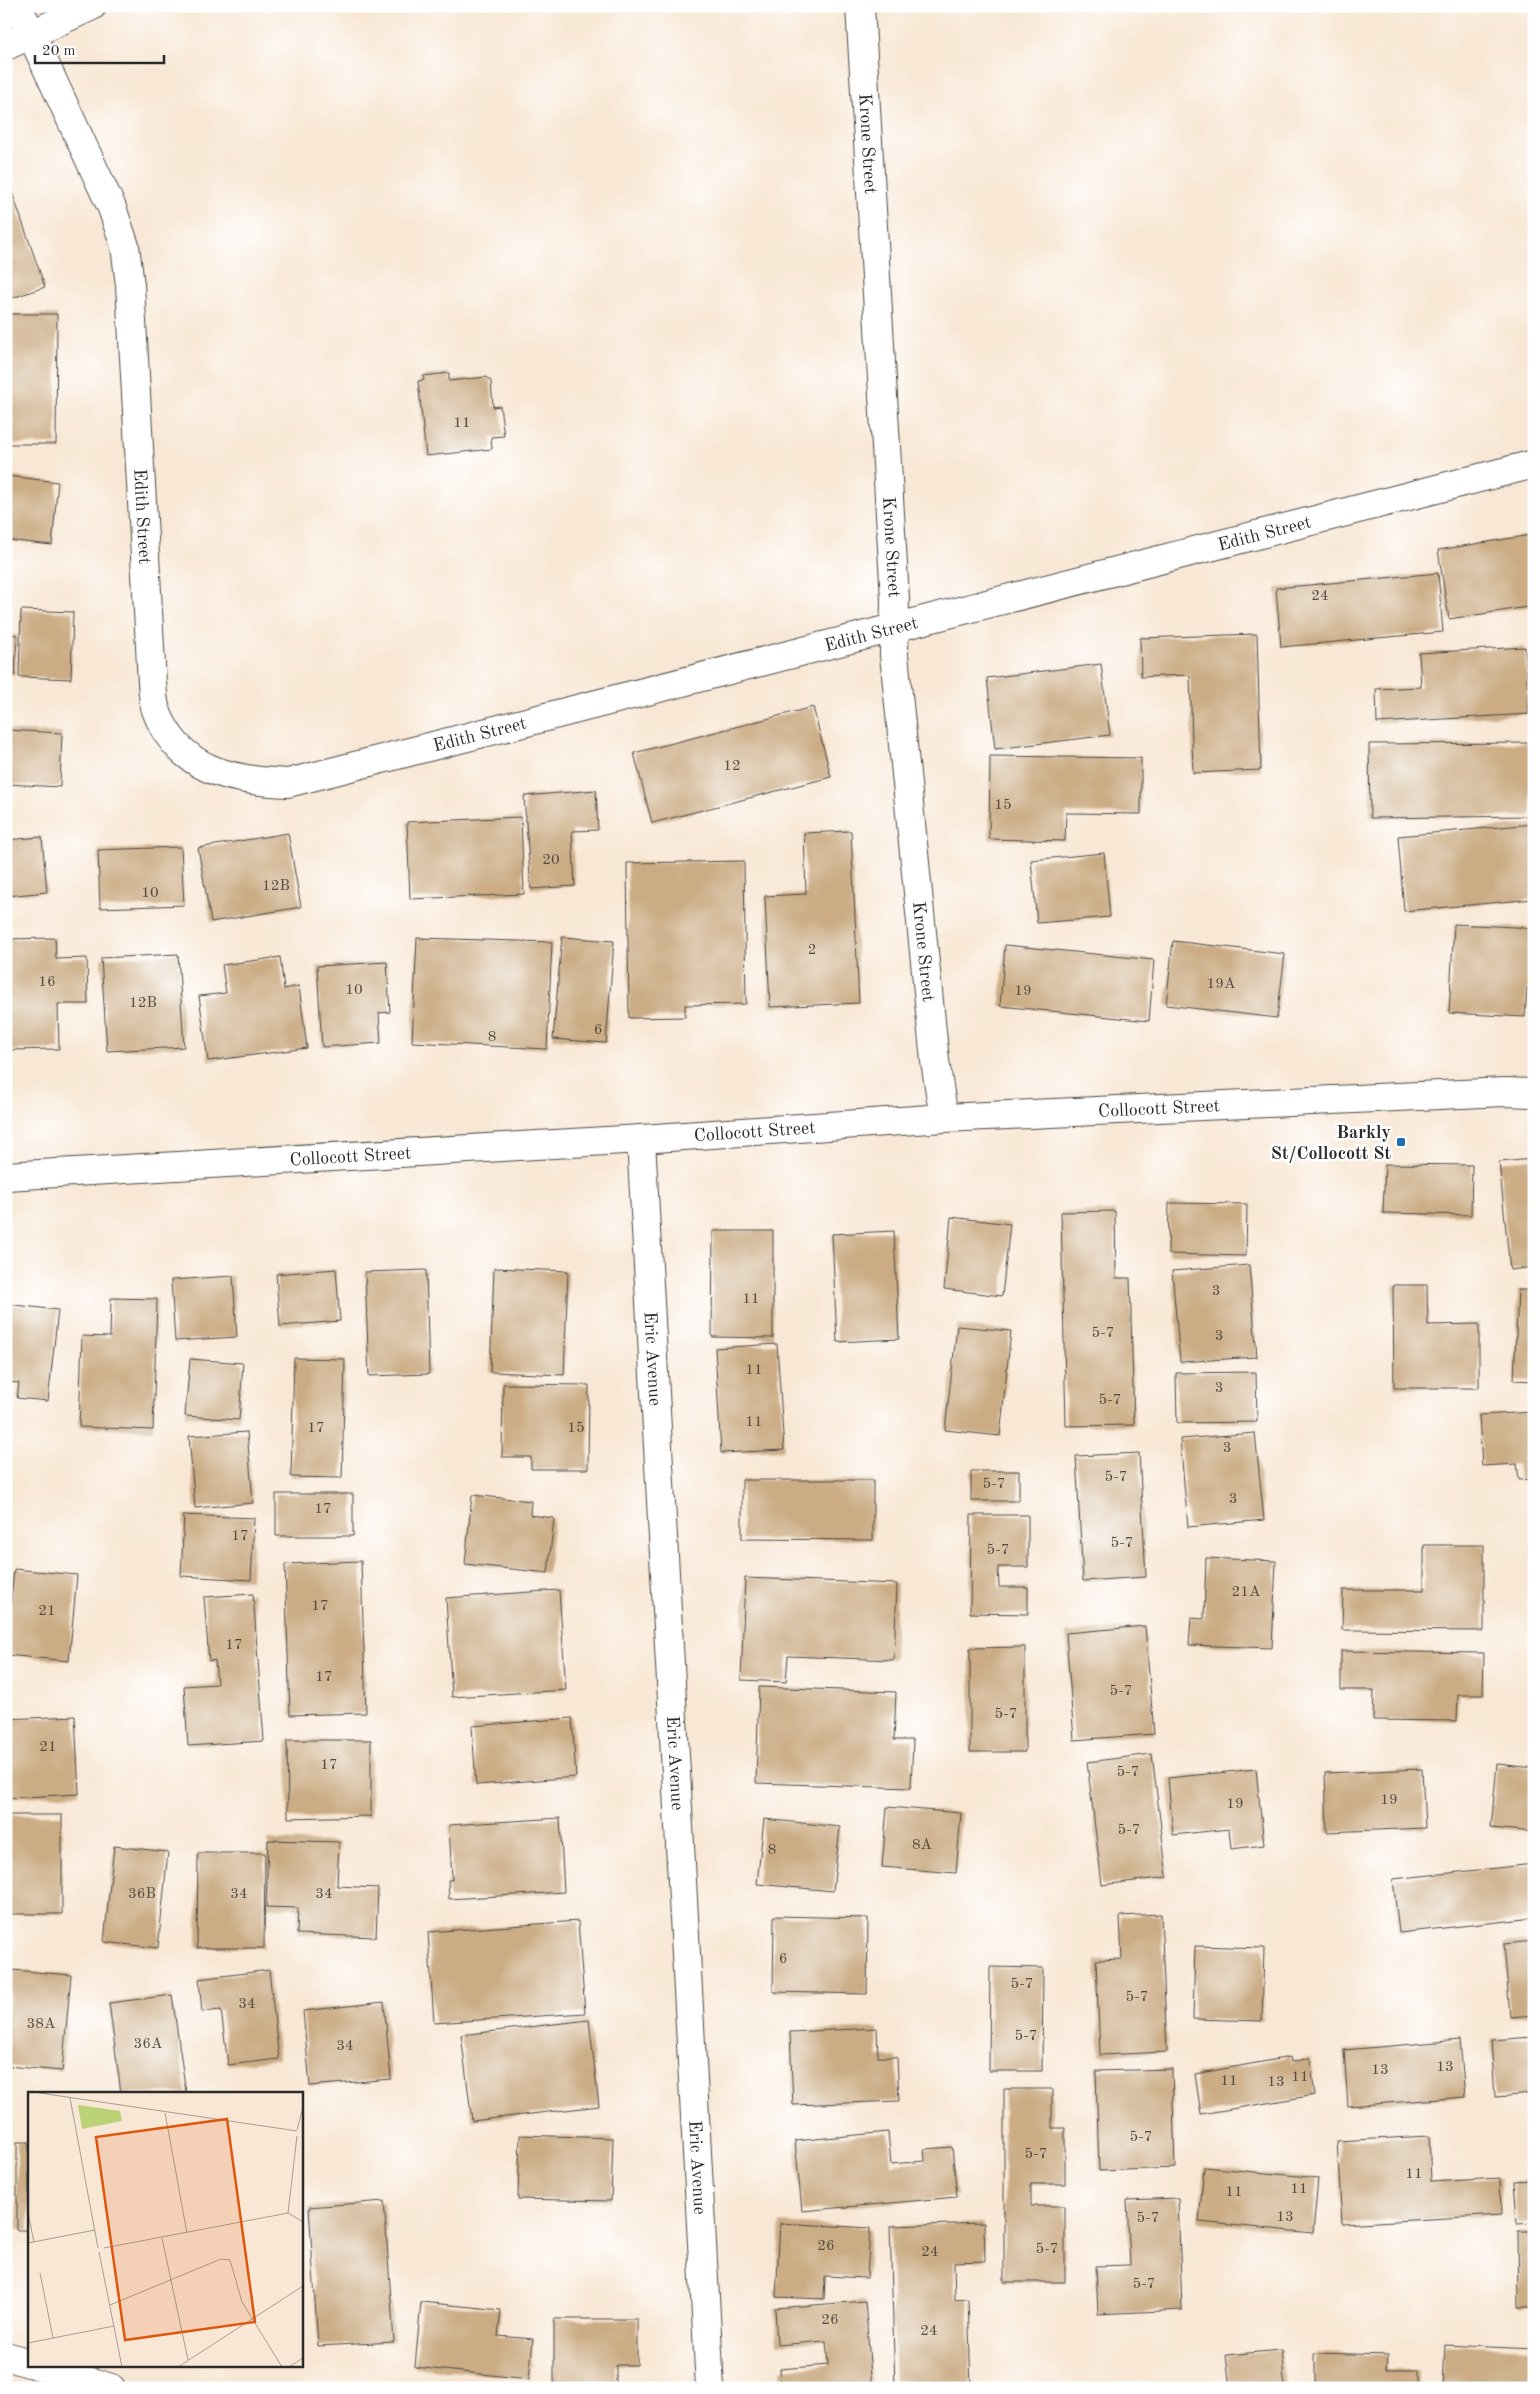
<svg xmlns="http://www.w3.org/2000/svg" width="1540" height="2394" viewBox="0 0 1540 2394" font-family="'Old Standard TT',serif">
<rect width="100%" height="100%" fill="#fff"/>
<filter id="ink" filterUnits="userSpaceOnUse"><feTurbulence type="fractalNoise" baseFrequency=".02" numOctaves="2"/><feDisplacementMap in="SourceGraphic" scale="10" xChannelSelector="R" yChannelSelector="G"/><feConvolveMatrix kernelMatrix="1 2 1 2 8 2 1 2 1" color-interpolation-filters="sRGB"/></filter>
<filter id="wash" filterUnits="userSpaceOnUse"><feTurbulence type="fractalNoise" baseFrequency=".0096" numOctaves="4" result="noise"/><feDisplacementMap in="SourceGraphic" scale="20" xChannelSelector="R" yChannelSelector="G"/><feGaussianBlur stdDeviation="1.12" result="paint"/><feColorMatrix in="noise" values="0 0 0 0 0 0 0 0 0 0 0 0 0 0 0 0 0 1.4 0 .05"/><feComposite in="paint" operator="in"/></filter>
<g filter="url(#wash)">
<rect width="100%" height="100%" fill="#f8e7d4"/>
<g id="blocks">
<path fill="#cbac84" d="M6,175L45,287L6,300Z
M6,314H57L56,444H6Z
M449,373V381L486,377L491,381L493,407L500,406L504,436L491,437L492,449L426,456L418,381L424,380L423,376Z
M7,476L58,482L52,545L6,540Z
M1531,535L1534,551V606L1449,619L1438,550Z
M1438,573L1443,632L1281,647L1276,588Z
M21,610L73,612L71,679L19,677Z
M6,634L17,635L15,675H6Z
M1257,634L1261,770L1193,773L1190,675L1141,677L1140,638Z
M1525,647L1529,714L1377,723L1376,689L1421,687L1419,653Z
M1101,664L1110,735L995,749L987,678Z
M813,707L831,777L652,823L634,753Z
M6,730L62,733L60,787L6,784Z
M1531,743V816L1370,818L1369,744Z
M990,756L1141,758V814L1066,813L1065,841L989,839Z
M596,790L598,830L572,831L575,886L531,889L524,796Z
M521,817L524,894L410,899L407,822Z
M1534,824V899L1404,911L1398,836Z
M851,831L859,1003L770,1007L765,896L806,894L804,833Z
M288,833L301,907L211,922L198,848Z
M42,837L47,892L6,896V840Z
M181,847L184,905L100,908L98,850Z
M1104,853L1110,917L1037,923L1031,860Z
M744,861L746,1004L685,1005V1017L629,1018L627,863Z
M1454,924L1534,928V988H1527L1525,1017L1449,1013Z
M562,937L614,941L606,1043L553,1039Z
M55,938L56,959L87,958L88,1004H58L59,1049L6,1050V939Z
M417,938L552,942L547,1049L412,1042Z
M1173,941L1285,954L1277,1018L1166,1005Z
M1005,945L1154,960L1149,1021L1000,1006Z
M178,954L184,1047L107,1051L101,958Z
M280,957L284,989L299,986L307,1048L208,1061L199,996L226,993L222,965Z
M387,962L390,1012L379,1013L381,1043L322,1047L317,966Z
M1534,1159V1267L1510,1270L1499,1162Z
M1385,1164L1472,1165L1471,1215L1383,1213Z
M1169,1203L1247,1204L1246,1256L1168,1254Z
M1115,1211L1116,1278H1130L1134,1425L1066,1426L1061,1212Z
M951,1217L1010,1224L1002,1296L944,1289Z
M713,1231H773V1338L712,1337Z
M894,1231L899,1339L837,1342L832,1234Z
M1249,1265L1257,1357L1180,1362L1172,1271Z
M494,1268L568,1271L564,1375L490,1372Z
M336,1269L340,1321L280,1326L276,1274Z
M426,1270L429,1374L369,1376L365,1272Z
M233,1276L237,1337L175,1341L171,1280Z
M1393,1285H1427L1428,1325L1479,1324V1388H1394Z
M1518,1290H1534V1381L1514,1380Z
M111,1298L157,1299L153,1430L79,1427L82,1336L110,1337Z
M6,1304L58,1310L48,1401L17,1398L19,1383L6,1382Z
M957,1326L1011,1331L1000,1436L945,1430Z
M777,1344L784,1450L721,1453L715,1348Z
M294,1358L345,1359L342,1478L291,1477Z
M190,1359L243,1363L239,1420L185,1416Z
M1256,1372L1257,1422L1177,1423L1176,1373Z
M503,1384L589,1385L588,1469H531V1457H502Z
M1534,1412V1479L1519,1480L1517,1464L1482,1466L1479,1415Z
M247,1432L253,1503L195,1508L189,1436Z
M1255,1433L1264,1520L1188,1527L1180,1439Z
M1139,1453L1146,1577L1083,1581L1076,1456Z
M971,1471H1019V1501H971Z
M742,1480H873V1540L742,1539Z
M276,1494H353V1536H276Z
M472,1495L531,1501L530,1515L554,1518L548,1573L465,1564Z
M184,1515L254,1518L251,1580L181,1576Z
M971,1515H1028V1567H998L999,1587H1028V1614L970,1613Z
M1531,1544H1534V1576H1532Z
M1424,1545H1484V1631L1342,1630L1343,1590H1424Z
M1206,1558L1276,1561L1272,1648L1189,1645L1191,1618L1204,1619Z
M361,1561L366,1713L290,1715L285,1564Z
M14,1569L77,1575L69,1661L6,1655Z
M745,1578L897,1584L894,1660L788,1656L786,1682L741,1680Z
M559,1590L566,1690L452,1697L446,1598Z
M253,1594L264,1741L188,1746L184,1686L217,1684L215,1660L209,1661L204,1597Z
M1145,1626L1154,1734L1074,1740L1066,1633Z
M1025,1647V1752H970V1648Z
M1341,1651L1484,1653L1483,1695H1458L1457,1721L1373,1720L1374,1690H1341Z
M759,1687L896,1692L894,1740H913L911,1788L756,1783Z
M75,1716L79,1794L6,1798V1719Z
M572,1718L576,1777L476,1785L472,1726Z
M287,1740H371V1816L288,1818Z
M1152,1754L1167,1877L1102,1885L1087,1762Z
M1497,1764L1534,1768V1832L1491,1828Z
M1256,1769L1264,1845L1231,1849L1229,1829L1173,1835L1168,1778Z
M1422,1769L1425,1828L1327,1832L1325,1773Z
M887,1807L961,1813L956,1873L882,1867Z
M6,1815H62V1914H6Z
M560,1818L564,1892L449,1899L448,1880H452L449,1825Z
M764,1819L840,1827L833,1891L757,1884Z
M268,1840L339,1842L337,1886L378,1888L376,1937L297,1934L298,1908L266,1907Z
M114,1846L168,1852L158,1948L104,1942Z
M198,1853H265L264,1948H197Z
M1534,1864V1918L1399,1933L1393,1879Z
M1161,1914L1167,2052L1100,2055L1096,1960L1122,1959L1120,1916Z
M774,1916L868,1918L867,1994L773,1992Z
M578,1921L585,2013L434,2023L428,1932Z
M1534,1941V2015L1510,2017L1504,1944Z
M1195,1946L1264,1948L1262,2021L1193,2019Z
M990,1967L1043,1968L1042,2071H989Z
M12,1970L71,1975L62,2071L6,2066V2030Z
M269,1970L279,2059L228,2065L221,2010L202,2012L199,1979Z
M172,1995L186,2093H121L109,2003Z
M384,2002L391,2079L310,2086L303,2011Z
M589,2020L599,2106L472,2121L461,2035Z
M877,2028L878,2057H897L899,2101L793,2105L790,2032Z
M1534,2037V2094L1495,2097L1491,2040Z
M1460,2040L1465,2097L1348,2106L1344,2050Z
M1290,2057L1291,2062L1310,2058L1315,2095L1201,2114L1195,2074Z
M1172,2069L1175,2168L1099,2171L1096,2071Z
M1004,2089H1052V2128H1065V2184H1031V2206H1065V2282H1004Z
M888,2132L891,2164L925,2161L924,2149L952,2147L957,2197L802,2211L795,2141Z
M520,2135L613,2138L611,2201L518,2199Z
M1429,2136L1431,2182L1500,2178L1501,2215L1342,2224L1337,2141Z
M17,2142H29V2230H17Z
M1204,2167L1318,2178L1313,2233L1199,2222Z
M1534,2180V2222L1517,2223L1514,2181Z
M1178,2198L1182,2310L1098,2314L1096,2266L1130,2265L1127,2200Z
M384,2201L394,2342L318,2346L309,2207Z
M780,2223L870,2228L867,2278L825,2276L824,2299L776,2297Z
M984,2223L985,2261L954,2262L955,2300L968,2299L971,2388H895L890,2226Z
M1518,2231H1534V2307H1519Z
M865,2301L872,2388H781L780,2369L828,2365L826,2341L777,2345L775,2308Z
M421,2302L501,2310L498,2336L533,2339L529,2379L415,2367Z
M554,2319H637V2365H616V2388H554Z
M1445,2345L1534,2349V2386L1485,2384V2388H1443Z
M1281,2350L1285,2388H1230L1226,2355Z
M1315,2353L1388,2355L1387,2370H1418V2388H1315Z"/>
</g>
</g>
<g filter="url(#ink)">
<use href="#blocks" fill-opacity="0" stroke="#4a4744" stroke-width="1"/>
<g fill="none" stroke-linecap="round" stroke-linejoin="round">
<defs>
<g id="minor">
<path id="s1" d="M18,6L112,208L125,246L130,285L152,683C153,692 153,702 156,710C178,770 231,781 288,783L1534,464"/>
<path id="s2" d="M860,6L895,599L894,655L935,1061L944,1118"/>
<path d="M6,46L92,6"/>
<path id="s3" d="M641,1139L710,2388"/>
<path id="s4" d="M6,1176L641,1139L944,1118L1504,1092L1534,1093"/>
</g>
<path id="secondary" d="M6,2356L29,2363
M36,2365L111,2388"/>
</defs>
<use href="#minor" stroke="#4a4744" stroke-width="30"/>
<use href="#secondary" stroke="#4a4744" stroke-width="30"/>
<use href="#minor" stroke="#fff" stroke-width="28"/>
<use href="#secondary" stroke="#fff" stroke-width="28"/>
</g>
</g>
<rect fill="#1f6fb2" stroke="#fff" stroke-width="2" x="1396" y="1137" width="10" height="10" rx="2.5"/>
<g text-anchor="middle" stroke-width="5" stroke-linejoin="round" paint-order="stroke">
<g font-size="15" fill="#534b41">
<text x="462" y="427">11</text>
<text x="1320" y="600">24</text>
<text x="732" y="770">12</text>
<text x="1003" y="809">15</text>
<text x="551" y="864">20</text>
<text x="276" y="890">12B</text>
<text x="150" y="897">10</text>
<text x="812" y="954">2</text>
<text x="47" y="986">16</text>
<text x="1221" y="988">19A</text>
<text x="354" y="994">10</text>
<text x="1023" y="995">19</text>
<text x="143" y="1007">12B</text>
<text x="598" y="1034">6</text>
<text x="492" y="1041">8</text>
<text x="1216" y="1295">3</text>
<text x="751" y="1303">11</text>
<text x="1103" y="1337">5-7</text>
<text x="1219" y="1340">3</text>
<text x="754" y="1374">11</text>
<text x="1219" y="1392">3</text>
<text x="1110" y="1404">5-7</text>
<text x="754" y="1426">11</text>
<text x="316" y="1432">17</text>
<text x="576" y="1432">15</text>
<text x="1227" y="1452">3</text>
<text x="1116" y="1481">5-7</text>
<text x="994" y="1488">5-7</text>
<text x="1233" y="1503">3</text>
<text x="323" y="1513">17</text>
<text x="240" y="1540">17</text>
<text x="1122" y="1547">5-7</text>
<text x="998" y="1554">5-7</text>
<text x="1246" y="1596">21A</text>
<text x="320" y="1610">17</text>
<text x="47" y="1615">21</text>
<text x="234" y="1649">17</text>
<text x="324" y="1681">17</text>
<text x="1121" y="1695">5-7</text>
<text x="1006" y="1718">5-7</text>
<text x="48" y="1751">21</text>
<text x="329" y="1769">17</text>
<text x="1128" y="1776">5-7</text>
<text x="1389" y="1804">19</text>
<text x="1235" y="1808">19</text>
<text x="1129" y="1834">5-7</text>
<text x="922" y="1849">8A</text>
<text x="772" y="1854">8</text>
<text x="142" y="1898">36B</text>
<text x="239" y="1898">34</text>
<text x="324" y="1898">34</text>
<text x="783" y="1963">6</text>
<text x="1022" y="1988">5-7</text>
<text x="1137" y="2001">5-7</text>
<text x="247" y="2008">34</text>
<text x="41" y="2028">38A</text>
<text x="1026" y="2040">5-7</text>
<text x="148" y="2048">36A</text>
<text x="345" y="2050">34</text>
<text x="1445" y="2071">13</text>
<text x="1380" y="2074">13</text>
<text x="1300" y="2081">11</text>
<text x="1229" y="2085">11</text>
<text x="1276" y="2086">13</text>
<text x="1141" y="2141">5-7</text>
<text x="1036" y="2158">5-7</text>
<text x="1414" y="2178">11</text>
<text x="1299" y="2193">11</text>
<text x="1234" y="2196">11</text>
<text x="1285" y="2221">13</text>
<text x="1148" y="2222">5-7</text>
<text x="826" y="2250">26</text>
<text x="1047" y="2253">5-7</text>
<text x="930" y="2256">24</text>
<text x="1144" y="2288">5-7</text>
<text x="830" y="2324">26</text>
<text x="929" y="2335">24</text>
</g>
<g font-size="18" fill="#2b2b2b" stroke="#fff">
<text dy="6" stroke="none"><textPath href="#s2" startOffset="138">Krone Street</textPath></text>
<text dy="6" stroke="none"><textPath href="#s1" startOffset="534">Edith Street</textPath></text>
<text dy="6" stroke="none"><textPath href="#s1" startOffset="1898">Edith Street</textPath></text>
<text dy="6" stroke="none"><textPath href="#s2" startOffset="542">Krone Street</textPath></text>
<text dy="6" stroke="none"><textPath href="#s1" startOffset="1492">Edith Street</textPath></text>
<text dy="6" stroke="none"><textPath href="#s1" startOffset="1088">Edith Street</textPath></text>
<text dy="6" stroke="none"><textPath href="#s2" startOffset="948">Krone Street</textPath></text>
<text dy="6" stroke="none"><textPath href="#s4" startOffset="1155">Collocott Street</textPath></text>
<text dy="6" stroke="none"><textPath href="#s4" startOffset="750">Collocott Street</textPath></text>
<text dy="6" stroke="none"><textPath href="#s4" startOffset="345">Collocott Street</textPath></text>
<text dy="6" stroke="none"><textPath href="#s3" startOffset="220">Eric Avenue</textPath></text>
<text dy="6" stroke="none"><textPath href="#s3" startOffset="625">Eric Avenue</textPath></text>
<text dy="6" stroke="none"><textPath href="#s3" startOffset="1030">Eric Avenue</textPath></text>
</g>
<g font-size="18" font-weight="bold" fill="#2b2b2b" stroke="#fff" text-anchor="end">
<text x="1391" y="1138">Barkly<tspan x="1391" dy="21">St/Collocott St</tspan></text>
</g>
</g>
<g transform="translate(28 2092)">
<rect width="275" height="275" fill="#f8e7d4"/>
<path d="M50,13L92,19L94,29L54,37Z" fill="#bcd277"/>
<path fill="none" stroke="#a69c90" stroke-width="1" d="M5,0L269,39M42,6L70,156M137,21L159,141M269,38L275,15M0,121L6,150M260,121L269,44M134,146L160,268M0,151L67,138M76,156L260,121L275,130M71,160L94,275M12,181L25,246M82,213L193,167L202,168L214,210L254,275M0,251L86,234M150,275L275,194M261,275L275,266"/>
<path fill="#df570e" fill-opacity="0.15" stroke="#df570e" stroke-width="2.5" d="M199,27L227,230L97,248L68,45Z"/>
<rect width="275" height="275" fill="none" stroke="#2b2b2b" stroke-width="2.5"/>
</g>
<rect width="1540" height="2394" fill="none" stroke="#fff" stroke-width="25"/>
<path d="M35 55v8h129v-8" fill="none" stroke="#2b2b2b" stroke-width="2.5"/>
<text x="42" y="55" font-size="15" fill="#2b2b2b" stroke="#ffffff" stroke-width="4" paint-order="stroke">20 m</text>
</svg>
